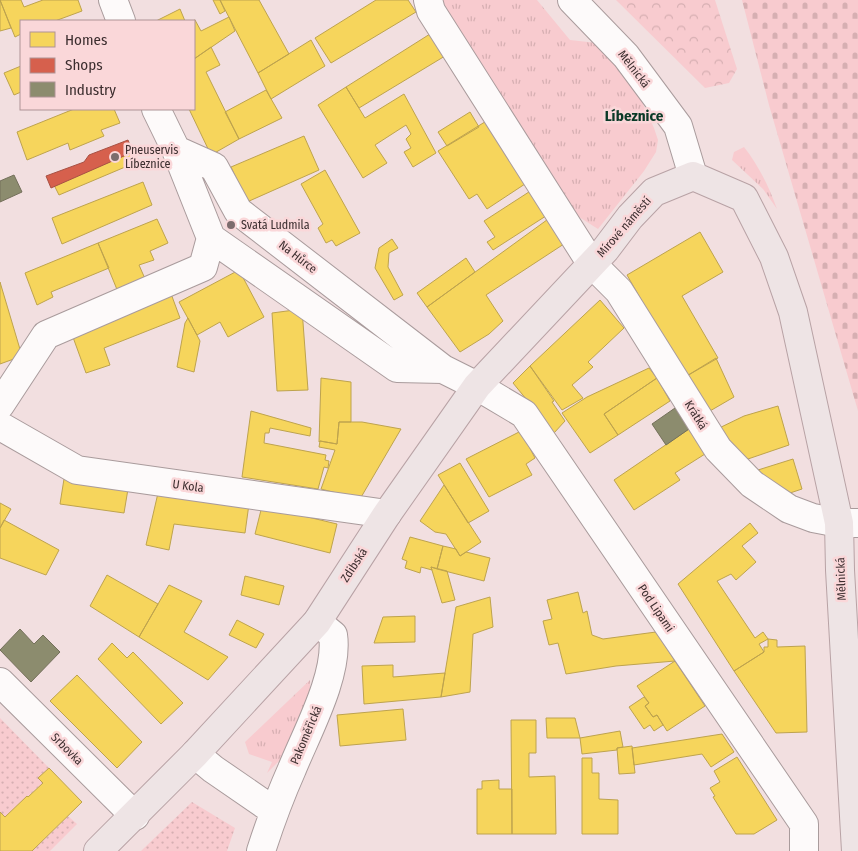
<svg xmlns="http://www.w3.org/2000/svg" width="858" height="851" viewBox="0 0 858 851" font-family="'Fira Sans Condensed',sans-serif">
<defs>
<pattern id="grass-tufts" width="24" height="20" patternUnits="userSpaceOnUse" patternTransform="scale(1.25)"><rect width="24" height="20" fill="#f8cbcf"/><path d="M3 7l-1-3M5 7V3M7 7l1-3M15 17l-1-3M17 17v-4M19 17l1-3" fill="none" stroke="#d6afb2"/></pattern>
<pattern id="cemetery-stones" width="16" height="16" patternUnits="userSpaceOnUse" patternTransform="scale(1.25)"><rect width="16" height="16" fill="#f8cbcf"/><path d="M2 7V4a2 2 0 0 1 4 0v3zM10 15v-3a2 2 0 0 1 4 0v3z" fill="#d6afb2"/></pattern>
<pattern id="park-crowns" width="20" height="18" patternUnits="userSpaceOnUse" patternTransform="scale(1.25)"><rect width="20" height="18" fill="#f8cbcf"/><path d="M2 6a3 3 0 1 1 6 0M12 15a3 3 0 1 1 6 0" fill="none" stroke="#d6afb2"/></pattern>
<pattern id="garden-dots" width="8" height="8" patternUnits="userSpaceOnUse" patternTransform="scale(1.25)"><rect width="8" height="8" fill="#f8cbcf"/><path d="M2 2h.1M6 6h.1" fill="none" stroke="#d6afb2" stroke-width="1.8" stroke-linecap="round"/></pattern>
</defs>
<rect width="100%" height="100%" fill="#f2dfe0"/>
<path fill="url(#grass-tufts)" d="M430,0H537L570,40L597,43L635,87L654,128L658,140L656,152L644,171L598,229L579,217Z
M744,147C759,166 769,187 777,209L763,189L732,160L734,152Z
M310,680V691L284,756L267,773L272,762L249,754L245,742Z"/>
<path fill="url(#cemetery-stones)" d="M742,0H858V411L769,105Z"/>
<path fill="url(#park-crowns)" d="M616,0H715L737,69L729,83L705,88Z"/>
<path fill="url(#garden-dots)" d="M0,718L49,768L38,778L43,783L5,817L0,812Z
M192,802L235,828L227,851H141Z
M68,816L77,824L50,851H32Z"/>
<path fill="#f6d55c" stroke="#bea34e" d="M0,0L11,28L0,31Z
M0,0H21L24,7L43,0H78L82,11L55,21H21V34L15,37Z
M213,0H220L225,11L220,14Z
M220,0H259L289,54L258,73Z
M376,0H408L416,12L331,63L315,38Z
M180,9L185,21H156Z
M229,17L235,31L194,59V21H192L195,20L201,31Z
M430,34L445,56L359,108L346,87Z
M311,40L325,66L271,99L258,73Z
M211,47L220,65L206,72L239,139L211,155L189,109H194V59Z
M21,66V92L14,95L4,73Z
M346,87L365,118L404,94L436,153L413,167L404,152L411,148L406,139L411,134L406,125L375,145L387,163L363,178L318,105Z
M266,90L282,118L239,139L225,112Z
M74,109H114L120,123L101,130L104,136L70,150L68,143L27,160L17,132Z
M470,112L479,127L447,146L438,132Z
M488,120L528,182L487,209L477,194L469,199L438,151Z
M304,136L319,170L247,202L231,167Z
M133,152L137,162L59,195L54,185Z
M325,170L360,233L336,246L332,240L326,243L318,228L323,224L301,184Z
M143,182L152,205L62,244L52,218Z
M532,190L549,214L493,250L487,242L495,237L484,221Z
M551,217L567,242L486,295L503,321L489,334L460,352L427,307Z
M157,219L168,243L150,251L154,260L139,265L146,281L118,292L98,243Z
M700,232L723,272L682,296L718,358L685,377L627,275Z
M392,239L398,248L389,253L388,267L403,295L394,300L375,268L379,248Z
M98,243L109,268L51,292L53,297L37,305L25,273Z
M466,258L475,272L427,307L417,293Z
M239,270L264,317L228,337L220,322L197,335L179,302Z
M0,282L22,356L0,364Z
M170,291L180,318L104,348L110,365L86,373L70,329Z
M600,300L624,328L588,362L593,367L572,385L583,398L562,410L530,366Z
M302,309L308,390L277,391L272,313Z
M188,318L200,341L194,372L177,367L185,323Z
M716,358L734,397L703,415L685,377Z
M530,366L554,401L552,402L565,421L554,433L513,383Z
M649,368L657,378L604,414L618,435L590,453L562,413L587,397Z
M321,378L351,382V422H339L337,444L320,441L319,442Z
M657,378L670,401L618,435L604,414Z
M778,406L789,445L745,460L713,431L744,416Z
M251,411L311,428L310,436L270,428L269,433H265L264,443L326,455L325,460L329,461L328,468L324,467L318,489L242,477Z
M339,422H362L401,429L360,499L321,489L335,450L319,447L320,441L337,444Z
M689,429L705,454L675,473L680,480L634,510L614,480Z
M521,431L535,458L526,464L532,475L489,497L466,459Z
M793,459L802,489L784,495L758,470Z
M460,463L489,511L468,523L438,475Z
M64,479L128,489L124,513L60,504Z
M444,485L481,542L460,556L446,534L435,532L420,521Z
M158,493L249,504L245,533L174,524L169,550L146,545Z
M0,503L11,509L0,528Z
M262,506L337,524L330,553L255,534Z
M4,520L59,550L46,575L0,558V528Z
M750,523L758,533L742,546L756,562L736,580L731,574L717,581L755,638L763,632L768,639L759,644L764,652L734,671L678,584Z
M410,537L443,546L437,569L431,567L432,570L421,567L420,573L405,568L407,561L402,559Z
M443,546L456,549L460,556L466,552L490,558L484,581L437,569Z
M431,567L447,571L455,600L442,603Z
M107,575L158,604L139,637L90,606Z
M245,576L284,586L279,605L241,595Z
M169,585L202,601L184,632L228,657L208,680L139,637Z
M578,592L583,613L587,611L592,635L603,639L656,632L675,661L616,666L566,674L558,643L549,645L543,621L552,619L547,600Z
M490,597L493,627L473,634L470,692L441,697L456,607Z
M415,616V642L374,643L383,617Z
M237,620L264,634L256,648L229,635Z
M768,639L777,640V647L805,646L807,732L776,733L734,671L764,652V647H768Z
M112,643L127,658L133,652L183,703L161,724L98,659Z
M675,661L705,706L667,731L657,715L653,717L645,706L649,703L637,686Z
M393,665V677L445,673L441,697L364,704L362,666Z
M77,675L142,742L117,768L50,701Z
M644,697L649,703L645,706L653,717L657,715L663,725L654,731L650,725L644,729L629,707Z
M403,709L406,740L340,746L337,715Z
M546,718H575L580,738H547Z
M511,720H536V753H529V777L555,776L556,834H512Z
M620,731L623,747L617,748V750L582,754L580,738Z
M722,734L734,752L711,767L702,754L634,765L632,748Z
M632,746L635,773L619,774L617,748Z
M737,757L777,820L754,834H736L713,797L715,796L710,788L720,782L714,771Z
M582,758H592V773H599V799L618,800V834H582Z
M49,768L82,802L32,851H0V812L5,817L27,796L28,797L43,783L38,778Z
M499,780V789H512V834H477V789H482V781Z"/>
<path fill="#d6604d" stroke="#a85144" d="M128,140L133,152L51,188L46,176L84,162L89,155Z"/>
<path fill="#8c8c6e" stroke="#74705b" d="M14,175L22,192L0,202V181Z
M675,408L689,429L666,445L652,424Z
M20,629L34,644L43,635L60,652L31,682L0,650Z"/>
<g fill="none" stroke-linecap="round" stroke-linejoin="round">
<defs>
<path id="minor" d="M113,0L121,21
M428,0L431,11L591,263L619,291L718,449L752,484L789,509L813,518L839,523H858
M572,0L626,56L678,126L693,176
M156,109L176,150L214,167L238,211L443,369L477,386L524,414L804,824V851
M211,238L397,368L443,369
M0,405L46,335L203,267L211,238L176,150
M0,426L77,470L387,514
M0,682L135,816
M195,754L213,769L274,811
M261,851C270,823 280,796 292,769C307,732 339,674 333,635L317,622"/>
<path id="major" d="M98,851L195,754L317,622L387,514L477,386L605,250L630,217L654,192L693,176L744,198L774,257L793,312L839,523L840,570L856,851"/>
</defs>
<use href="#minor" stroke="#a99b9c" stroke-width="30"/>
<use href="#major" stroke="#b8a2a5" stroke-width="30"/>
<use href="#minor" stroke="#fdfafa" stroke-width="28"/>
<use href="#major" stroke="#eee4e5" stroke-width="28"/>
</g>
<g fill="#7c6c6d" stroke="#fad7d9" stroke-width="2">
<circle cx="115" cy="157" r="5"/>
<circle cx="231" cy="225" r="5"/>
</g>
<g text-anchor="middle" stroke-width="5" stroke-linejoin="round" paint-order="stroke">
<g font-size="12" fill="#3c2e2f" stroke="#fad7d9">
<text transform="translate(634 69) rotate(52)" y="4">Mělnická</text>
<text transform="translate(624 227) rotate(-49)" y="4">Mírové náměstí</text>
<text transform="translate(298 257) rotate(38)" y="4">Na Hůrce</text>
<text transform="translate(696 415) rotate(58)" y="4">Krátká</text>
<text transform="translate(188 486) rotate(8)" y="4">U Kola</text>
<text transform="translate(354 565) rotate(-57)" y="4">Zdibská</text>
<text transform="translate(841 579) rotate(-92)" y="4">Mělnická</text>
<text transform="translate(656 608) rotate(56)" y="4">Pod Lipami</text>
<text transform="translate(306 735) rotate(-67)" y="4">Pakoměřická</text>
<text transform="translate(67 749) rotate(45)" y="4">Srbovka</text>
</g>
<g font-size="12" fill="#3c2e2f" stroke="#fad7d9" text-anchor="start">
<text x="125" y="154">Pneuservis<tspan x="125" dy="14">Líbeznice</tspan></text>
<text x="241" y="229">Svatá Ludmila</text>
</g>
<g font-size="15" font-weight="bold" fill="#0a3a27" stroke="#fad7d9">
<text x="634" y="121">Líbeznice</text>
</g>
</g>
<rect x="20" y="20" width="175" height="90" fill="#fad7d9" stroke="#ae9395"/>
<rect x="30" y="32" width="25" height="15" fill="#f6d55c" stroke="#ae9395"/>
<text x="65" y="45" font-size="15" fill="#3c2e2f">Homes</text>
<rect x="30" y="58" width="25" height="15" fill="#d6604d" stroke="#ae9395"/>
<text x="65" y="70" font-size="15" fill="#3c2e2f">Shops</text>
<rect x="30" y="82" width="25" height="15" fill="#8c8c6e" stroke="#ae9395"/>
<text x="65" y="95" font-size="15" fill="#3c2e2f">Industry</text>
</svg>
